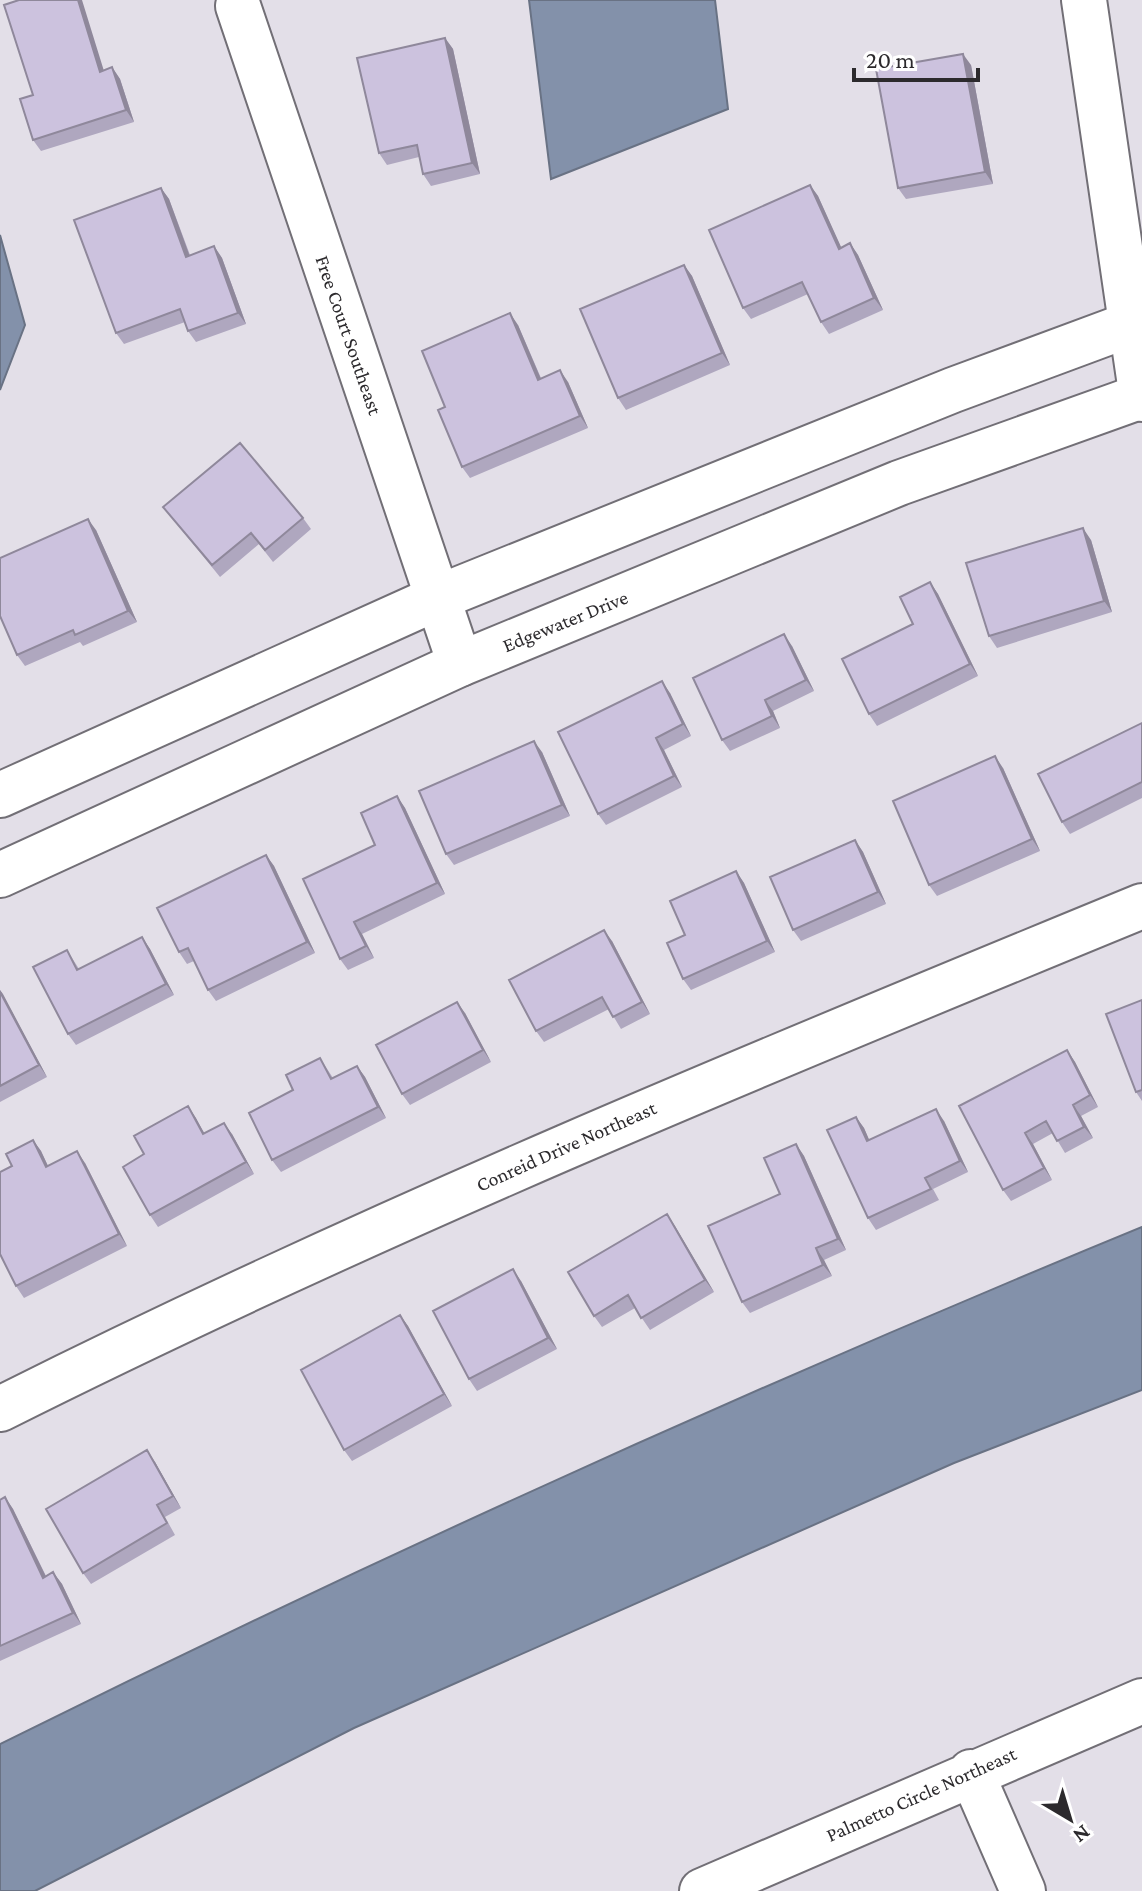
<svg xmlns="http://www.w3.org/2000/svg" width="1142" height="1891" viewBox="0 0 1142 1891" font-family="'Crimson Pro',serif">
<rect width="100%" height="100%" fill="#e3dfe8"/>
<path fill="#8391aa" stroke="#697284" stroke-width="2" d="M529,0H715L728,109L551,179Z
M0,235L25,325L0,390Z
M1142,1227V1390L954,1463L354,1728L35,1891H0V1744C375,1558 755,1386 1142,1227Z"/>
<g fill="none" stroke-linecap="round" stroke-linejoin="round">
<defs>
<path id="minor" d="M1084,0L1142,399
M238,6L460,664
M0,1409C373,1222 757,1064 1142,906
M971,1772L1023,1891
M702,1891L1142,1701"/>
<path id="tertiary" d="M0,795L437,598L953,390L1142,320
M0,875L460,664L899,483L1142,396"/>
</defs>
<use href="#minor" stroke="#726f76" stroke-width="48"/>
<use href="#tertiary" stroke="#726f76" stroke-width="48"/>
<use href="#minor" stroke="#fff" stroke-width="44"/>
<use href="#tertiary" stroke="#fff" stroke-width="44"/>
</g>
<path fill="#afa7bf" d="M445,38L453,49L480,174L431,186L423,174L419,157L387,165L379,153Z
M971,65L993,184L906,199L898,188Z
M112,67L120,79L134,122L41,151L33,140L104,71Z
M810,185L818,196L841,248L850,243L858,255L883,310L829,334L821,322L808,294L751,319L743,308Z
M161,188L169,199L190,255L214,246L222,258L246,324L196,342L188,331L185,322L124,344L116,333Z
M684,265L692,276L730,365L626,410L618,398Z
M518,325L541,378L568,382L588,428L470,478L462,467L445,407Z
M163,507L303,518L311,529L273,562L259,544L220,577L172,518Z
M96,530L137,622L83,646L80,642L25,666L17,655Z
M1091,540L1112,612L997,648L989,636Z
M930,582L938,594L978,676L877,726L869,714L913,624Z
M792,646L814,691L773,711L780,728L730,751L722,740Z
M670,693L691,736L664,750L682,787L606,825L598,814Z
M1142,723V798L1070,834L1062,822Z
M542,752L570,816L454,865L446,854Z
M1003,768L1040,851L937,896L929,885Z
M397,796L405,808L445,894L362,934L374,958L348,970L340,959L375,845Z
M855,840L863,852L886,904L801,941L793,930Z
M266,855L274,866L315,953L216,1001L208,990L194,961L187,964L179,952Z
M736,871L744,883L775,952L691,990L683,979L685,935Z
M142,937L150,949L174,995L76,1045L68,1034L67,950L79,969Z
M612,941L650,1014L621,1029L609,1009L544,1042L536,1031Z
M0,990L47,1077L0,1102Z
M1142,1000V1101L1136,1092Z
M465,1013L491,1062L410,1105L402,1094Z
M1067,1050L1075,1062L1098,1107L1081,1116L1093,1138L1065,1153L1053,1133L1033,1144L1052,1180L1011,1201L1003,1190L959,1106Z
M320,1058L333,1078L357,1066L365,1077L386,1118L281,1172L272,1160L293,1090Z
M188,1106L205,1134H232L254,1174L158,1227L150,1215L144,1154Z
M856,1117L864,1128L869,1140L944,1121L968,1172L933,1189L939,1200L876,1230L868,1218Z
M33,1140L41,1151L48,1166L85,1163L127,1246L24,1298L16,1286L12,1166Z
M796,1144L804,1156L846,1250L824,1260L832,1276L750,1313L742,1302Z
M667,1214L714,1292L650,1330L635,1308L602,1327L594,1316Z
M521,1281L557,1349L477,1391L469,1379Z
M400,1315L408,1326L452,1406L352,1461L344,1450Z
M155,1462L181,1508L165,1517L175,1535L91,1584L83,1573Z
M5,1497L13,1509L46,1576L53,1572L62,1584L81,1624L0,1661V1500Z"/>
<path fill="#8f889b" d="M78,0H82L108,84L100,72Z
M445,38L453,49L480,174L472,163Z
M963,54L971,65L993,184L985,172Z
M112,67L120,79L134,122L126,110Z
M810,185L818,196L847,260L839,249Z
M161,188L169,199L194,268L186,257Z
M850,243L858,255L883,310L874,298Z
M214,246L222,258L246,324L238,313Z
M684,265L692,276L730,365L722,353Z
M510,313L518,325L546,391L538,380Z
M560,370L568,382L588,428L580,416Z
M88,519L96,530L137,622L128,611Z
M1083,528L1091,540L1112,612L1104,601Z
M930,582L938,594L978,676L970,664Z
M784,634L792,646L814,691L806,680Z
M662,681L670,693L691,736L683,724Z
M765,700L773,711L780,728L772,716Z
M656,738L664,750L682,787L674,776Z
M534,741L542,752L570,816L562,805Z
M995,756L1003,768L1040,851L1032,839Z
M397,796L405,808L445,894L437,883Z
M855,840L863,852L886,904L878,892Z
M266,855L274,866L315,953L307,942Z
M736,871L744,883L775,952L767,941Z
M354,922L362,934L374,958L366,946Z
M604,930L612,941L650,1014L642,1002Z
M142,937L150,949L174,995L166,984Z
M0,990L3,994L47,1077L39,1065L0,992Z
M457,1002L465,1013L491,1062L483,1050Z
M1067,1050L1075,1062L1098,1107L1090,1095Z
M357,1066L365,1077L386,1118L378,1107Z
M1073,1105L1081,1116L1093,1138L1084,1127Z
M188,1106L196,1118L211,1146L203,1134Z
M936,1109L944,1121L968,1172L960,1161Z
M856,1117L864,1128L875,1153L867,1141Z
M224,1123L232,1134L254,1174L246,1162Z
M1025,1133L1033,1144L1052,1180L1044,1168Z
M33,1140L41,1151L54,1179L46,1167Z
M796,1144L804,1156L846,1250L838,1239Z
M77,1151L85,1163L127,1246L119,1234Z
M667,1214L675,1226L714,1292L705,1280Z
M816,1248L824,1260L832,1276L823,1265Z
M513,1269L521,1281L557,1349L548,1338Z
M400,1315L408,1326L452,1406L444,1394Z
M147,1450L155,1462L181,1508L173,1496Z
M5,1497L13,1509L52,1589L43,1578Z
M53,1572L62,1584L81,1624L73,1613Z"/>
<path fill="#ccc2de" stroke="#8f889b" stroke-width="2" d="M19,0H78L100,72L112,67L126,110L33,140L20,99L33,95L4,5Z
M445,38L472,163L423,174L417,145L379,153L357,58Z
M963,54L985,172L898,188L876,69Z
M810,185L839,249L850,243L874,298L821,322L802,282L743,308L709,230Z
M161,188L186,257L214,246L238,313L188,331L180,309L116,333L74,220Z
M684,265L722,353L618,398L580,309Z
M510,313L538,380L560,370L580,416L462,467L438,410L445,407L422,351Z
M240,443L303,518L265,550L251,533L212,565L163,507Z
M88,519L128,611L75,635L73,630L17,655L0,616V558Z
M1083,528L1104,601L989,636L966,563Z
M930,582L970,664L869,714L842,659L913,624L900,597Z
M784,634L806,680L765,700L772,716L722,740L693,678Z
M662,681L683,724L656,738L674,776L598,814L558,732Z
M1142,723V782L1062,822L1038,774Z
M534,741L562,805L446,854L419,791Z
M995,756L1032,839L929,885L893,801Z
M397,796L437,883L354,922L366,946L340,959L303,879L375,845L361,813Z
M855,840L878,892L793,930L770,877Z
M266,855L307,942L208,990L188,948L179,952L157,908Z
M736,871L767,941L683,979L667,943L685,935L670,901Z
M604,930L642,1002L613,1017L602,997L536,1031L509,980Z
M142,937L166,984L68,1034L33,967L67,950L77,970Z
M0,992L39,1065L0,1086Z
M1142,1000V1090L1136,1092L1106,1014Z
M457,1002L483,1050L402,1094L376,1045Z
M1067,1050L1090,1095L1073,1105L1084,1127L1057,1141L1046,1121L1025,1133L1044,1168L1003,1190L959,1106Z
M320,1058L331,1079L357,1066L378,1107L272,1160L249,1113L293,1090L286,1075Z
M188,1106L203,1134L224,1123L246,1162L150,1215L123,1167L144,1154L134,1136Z
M936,1109L960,1161L925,1178L931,1189L868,1218L827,1130L856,1117L867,1141Z
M33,1140L46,1167L77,1151L119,1234L16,1286L0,1254V1172L12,1166L6,1154Z
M796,1144L838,1239L816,1248L823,1265L742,1302L708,1226L780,1194L764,1158Z
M667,1214L705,1280L641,1318L628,1295L594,1316L568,1272Z
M513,1269L548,1338L469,1379L433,1311Z
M400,1315L444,1394L344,1450L301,1370Z
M147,1450L173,1496L157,1505L167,1523L83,1573L46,1509Z
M5,1497L43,1578L53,1572L73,1613L0,1646V1500Z"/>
<g text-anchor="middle" stroke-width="6" stroke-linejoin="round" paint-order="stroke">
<g font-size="20" fill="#2c2a2d" stroke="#fff">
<text transform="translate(349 335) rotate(71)" y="7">Free Court Southeast</text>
<text transform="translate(565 621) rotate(-22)" y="7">Edgewater Drive</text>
<text transform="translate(566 1146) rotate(-24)" y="7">Conreid Drive Northeast</text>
<text transform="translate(921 1794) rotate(-24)" y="7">Palmetto Circle Northeast</text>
</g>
</g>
<g transform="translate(1070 1819) rotate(142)" stroke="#ffffff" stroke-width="6" paint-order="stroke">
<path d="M0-6L14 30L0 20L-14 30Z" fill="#2c2a2d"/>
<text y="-12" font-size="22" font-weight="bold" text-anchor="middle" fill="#2c2a2d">N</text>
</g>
<path d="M854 68v12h124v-12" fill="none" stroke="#2c2a2d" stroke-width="4"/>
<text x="866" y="68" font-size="24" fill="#2c2a2d" stroke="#ffffff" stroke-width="6" paint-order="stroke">20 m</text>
</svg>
